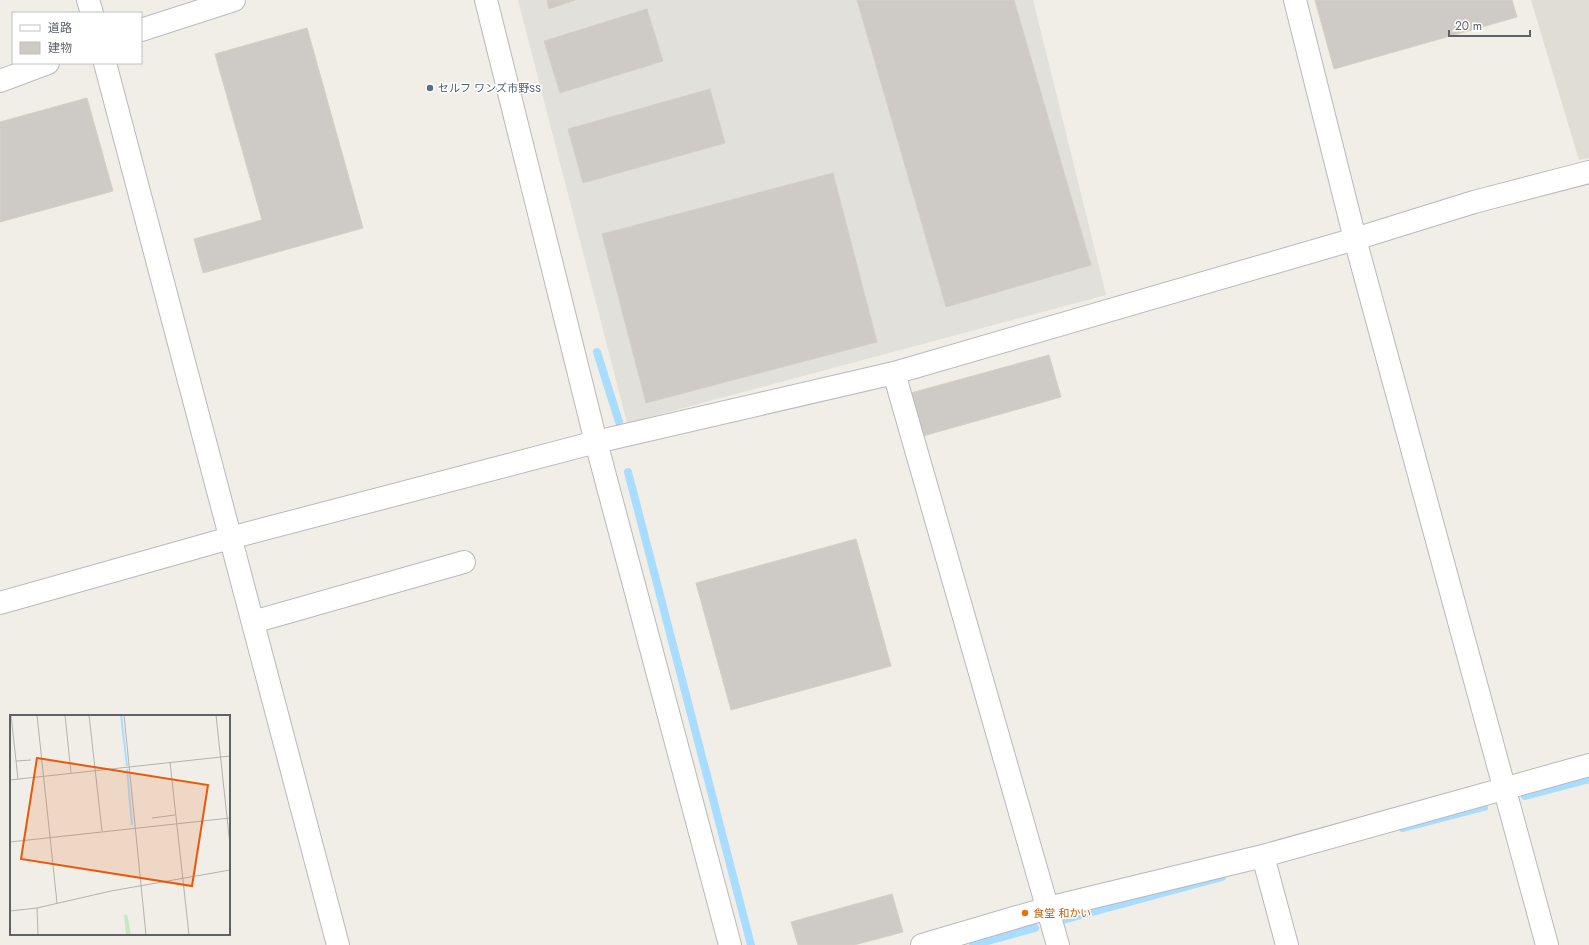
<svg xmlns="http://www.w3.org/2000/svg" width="1589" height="945" viewBox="0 0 1589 945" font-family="Jost,'Noto Sans JP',sans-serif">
<rect width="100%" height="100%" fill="#f0eee6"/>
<path fill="#e2e0db" d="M518,0H1033L1106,295L627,423Z"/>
<path fill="#e0ddd4" d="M1531,0H1589V158L1579,160Z"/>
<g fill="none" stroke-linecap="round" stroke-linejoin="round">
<path stroke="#a8ddff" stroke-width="8" d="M597,352L619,422
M628,472L751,945
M1525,796L1589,779
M1403,828L1484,807
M1059,921L1222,877
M973,945L1035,928"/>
</g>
<path fill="#cecac6" stroke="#d5cfc4" d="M547,0H575L549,9Z
M857,0H1014L1091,265L946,307Z
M1315,0H1512L1517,17L1334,69Z
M647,9L663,61L560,93L544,41Z
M307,28L363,228L203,273L194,239L262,220L215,54Z
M710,89L725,143L583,183L568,129Z
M87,98L113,191L0,222V122Z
M833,173L877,342L646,403L602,234Z
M1049,355L1061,397L923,436L911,393Z
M856,539L891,666L731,710L696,583Z
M892,894L903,932L854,945H798L791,922Z"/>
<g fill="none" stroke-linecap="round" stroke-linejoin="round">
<defs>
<path id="minor" d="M88,0L92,13
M1295,0L1355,239L1547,945
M105,63L338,945
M894,373L1058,945
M0,603L230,538L596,442L894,373L1355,239L1474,202L1589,172
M253,622L464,562
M1263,856L1287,945
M922,945L1048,908L1263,856L1589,765"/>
<path id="tertiary" d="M486,0L596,442L730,945"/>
<path id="secondary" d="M141,30L234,0
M0,81L48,63"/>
</defs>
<use href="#minor" stroke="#b7b9bd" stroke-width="24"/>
<use href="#tertiary" stroke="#b7b9bd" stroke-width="24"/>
<use href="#secondary" stroke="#b8bbc0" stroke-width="24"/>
<use href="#minor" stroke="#fff" stroke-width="22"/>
<use href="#tertiary" stroke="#fff" stroke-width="22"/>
<use href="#secondary" stroke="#fff" stroke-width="22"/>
</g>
<circle fill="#5c6f8a" stroke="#fff" stroke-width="1.5" cx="430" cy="88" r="4"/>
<circle fill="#e8710a" stroke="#fff" stroke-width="1.5" cx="1025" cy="913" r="4"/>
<g text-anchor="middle" stroke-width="3" stroke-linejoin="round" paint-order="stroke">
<g font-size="11" fill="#4e5e75" stroke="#fff" text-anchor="start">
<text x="438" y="92">セルフ ワンズ市野SS</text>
</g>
<g font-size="11" fill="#c56008" stroke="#fff" text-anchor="start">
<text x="1033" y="917">食堂 和かい</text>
</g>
</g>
<g transform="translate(10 715)">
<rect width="220" height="220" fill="#f0eee6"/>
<path d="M117,199L121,220H116L114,200Z" fill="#c5e8c3"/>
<path fill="none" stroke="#a8ddff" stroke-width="2" d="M111,0L117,51M117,54L122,110"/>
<path fill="none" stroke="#b2b2af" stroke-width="1" d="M1,0L8,64M27,0L47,188M55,0L61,58M79,0L92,116M114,0L136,220M206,0L220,130M6,46L21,45M160,47L179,220M0,65L220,41M142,103L165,100M0,127L220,103M27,193L28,220M0,196L27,193L101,176L220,155"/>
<path fill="#e8590c" fill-opacity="0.15" stroke="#e8590c" stroke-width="2" d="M27,43L198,70L182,171L11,144Z"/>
<rect width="220" height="220" fill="none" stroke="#5e6267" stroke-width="2"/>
</g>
<rect x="12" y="12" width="130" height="52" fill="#ffffff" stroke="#bfc0c2"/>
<rect x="20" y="25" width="20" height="6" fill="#ffffff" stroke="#bfc0c2"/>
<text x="48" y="32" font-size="12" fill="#5e6267">道路</text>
<rect x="20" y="42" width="20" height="12" fill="#cecac6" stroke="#bfc0c2"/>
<text x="48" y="52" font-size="12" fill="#5e6267">建物</text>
<path d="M1449 30v6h81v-6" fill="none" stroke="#5e6267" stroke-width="2"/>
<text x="1455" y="30" font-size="12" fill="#5e6267" stroke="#ffffff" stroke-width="3" paint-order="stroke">20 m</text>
</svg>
